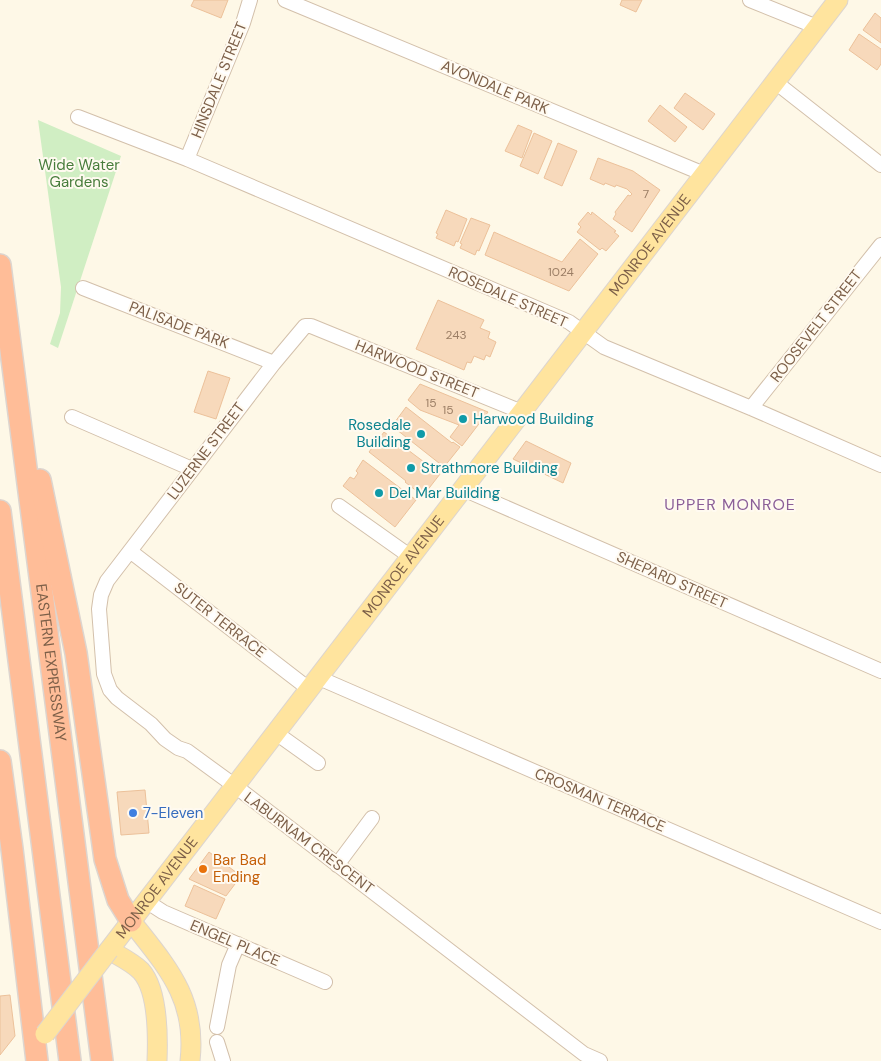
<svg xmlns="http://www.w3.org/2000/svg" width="881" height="1061" viewBox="0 0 881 1061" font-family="'DM Sans',sans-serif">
<rect width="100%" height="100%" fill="#fef8e7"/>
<path fill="#d0eec3" d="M38,120L121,156L58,348L50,344L60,313L61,287Z"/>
<path fill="#f7d9bb" stroke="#ecc19a" d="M194,0H228L221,18L191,6Z
M622,0H642L636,12L620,5Z
M875,13L881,18V43L863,30Z
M859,34L881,49V64L877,70L849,50Z
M685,93L715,114L703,130L674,108Z
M660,105L687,127L675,142L648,121Z
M518,125L532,131L522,158L505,151Z
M534,133L552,141L538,174L520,166Z
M558,143L577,151L562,186L544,178Z
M598,158L633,171L660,190L632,232L613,219L616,214L615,212L628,195L630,196L632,194L627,189L616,185L615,187L605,183L604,185L590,179Z
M446,210L467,219L458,242L456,241L454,246L436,238L438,234L436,233Z
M588,212L591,215L592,212L616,231L614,232L619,236L606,251L602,248L600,250L577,232L581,227L578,224Z
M471,218L490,225L479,251L477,250L475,255L460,248L462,244L460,243Z
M494,232L562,262L580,239L598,254L569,291L485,255Z
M438,300L484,320L480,328L490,332L488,338L496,342L490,357L486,355L484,360L474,356L471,363L467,362L464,370L416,349Z
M208,371L230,378L216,419L194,412Z
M420,384L488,412L462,446L450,437L459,425L420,410L408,400Z
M406,407L452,443L453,442L460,447L444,467L392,426Z
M384,432L440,474L423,496L405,482L406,481L369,452Z
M526,441L571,463L563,483L513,459Z
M363,460L416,500L395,527L343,486L350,477L354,479L358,473L356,471Z
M145,790L149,833L121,835L117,792Z
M209,852L241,876L226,896L189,879Z
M194,885L225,899L216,919L185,906Z
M10,995L15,1036L0,1055V996Z"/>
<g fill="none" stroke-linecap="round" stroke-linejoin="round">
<defs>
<path id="minor" d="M285,0L704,174
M750,0L817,27
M774,81L881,165
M78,117L187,159L569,322L604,347L751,408L881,465
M187,159L243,23L250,0
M83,288L274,363
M751,408L881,245
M522,412L311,326H305L274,363L107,581L101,595L99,609L104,674L110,690L117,698L151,724L165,739L178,748L187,751L235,786L584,1054L600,1061
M72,417L192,469
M463,489L881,671
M339,506L411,557
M130,551L309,689
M319,678L881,922
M276,733L318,763
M337,865L372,818
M146,901L163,912L325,982
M217,1027L229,965L238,944
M217,1042L223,1061"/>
<g id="major">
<path d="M131,921C167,967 197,998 190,1061"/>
<path id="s1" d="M157,1061C158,1036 158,990 141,971C132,962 119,956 109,950L838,0"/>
</g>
<g id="highway">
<path id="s2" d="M0,265L102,1061"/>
<path d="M40,480L76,653L105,859L118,900L131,921"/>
<path d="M0,511L70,1061"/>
<path d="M0,761L12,849L37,1061"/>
</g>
</defs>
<use href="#minor" stroke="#d3c0ab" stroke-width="16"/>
<use href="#major" stroke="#ddd5cf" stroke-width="21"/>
<use href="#highway" stroke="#ddd5cf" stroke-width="24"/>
<use href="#minor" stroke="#fff" stroke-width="14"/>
<use href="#major" stroke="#ffe49e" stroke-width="19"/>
<use href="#highway" stroke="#ffbd98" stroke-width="21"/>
<defs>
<path id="major-bridge" d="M45,1034L109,950"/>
</defs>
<use href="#major-bridge" stroke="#ddd5cf" stroke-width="21" stroke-linecap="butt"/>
<use href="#major-bridge" stroke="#ffe49e" stroke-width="19"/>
</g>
<g fill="#0f9aa8" stroke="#fffaf0" stroke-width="2">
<circle cx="463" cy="419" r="5"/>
<circle cx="421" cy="434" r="5"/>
<circle cx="411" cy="468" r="5"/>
<circle cx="379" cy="493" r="5"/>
</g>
<circle fill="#3f7fe0" stroke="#fffaf0" stroke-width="2" cx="133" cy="813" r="5"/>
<circle fill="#e8710a" stroke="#fffaf0" stroke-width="2" cx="203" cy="869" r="5"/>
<g text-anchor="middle" stroke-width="4" stroke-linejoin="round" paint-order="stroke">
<g font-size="12" fill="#9b7e65">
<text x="646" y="198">7</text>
<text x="561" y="276">1024</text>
<text x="456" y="339">243</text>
<text x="431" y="407">15</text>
<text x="448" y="414">15</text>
</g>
<g font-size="15" fill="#7c5f48" stroke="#fffaf0">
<text transform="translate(219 80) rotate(-68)" y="5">HINSDALE STREET</text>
<text transform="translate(495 87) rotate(23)" y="5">AVONDALE PARK</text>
<text dy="5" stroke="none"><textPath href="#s1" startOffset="1020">MONROE AVENUE</textPath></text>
<text transform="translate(508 297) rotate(24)" y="5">ROSEDALE STREET</text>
<text transform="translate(179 325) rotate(21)" y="5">PALISADE PARK</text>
<text transform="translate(816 326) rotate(-52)" y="5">ROOSEVELT STREET</text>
<text transform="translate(417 369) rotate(22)" y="5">HARWOOD STREET</text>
<text transform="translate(206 451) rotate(-53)" y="5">LUZERNE STREET</text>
<text dy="5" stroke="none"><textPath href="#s1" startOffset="615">MONROE AVENUE</textPath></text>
<text transform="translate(672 580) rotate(24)" y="5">SHEPARD STREET</text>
<text transform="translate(220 620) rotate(38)" y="5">SUTER TERRACE</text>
<text dy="5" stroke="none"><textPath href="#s2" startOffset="401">EASTERN EXPRESSWAY</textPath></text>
<text transform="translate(600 800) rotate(23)" y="5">CROSMAN TERRACE</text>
<text transform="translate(309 843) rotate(37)" y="5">LABURNAM CRESCENT</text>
<text dy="5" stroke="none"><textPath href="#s1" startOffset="210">MONROE AVENUE</textPath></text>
<text transform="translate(235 943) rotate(23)" y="5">ENGEL PLACE</text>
</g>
<g font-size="15" fill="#487d3c" stroke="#fffaf0">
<text x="79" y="170">Wide Water<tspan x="79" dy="17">Gardens</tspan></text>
</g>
<g font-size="15" fill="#0d838f" stroke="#fffaf0" text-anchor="start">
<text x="473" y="424">Harwood Building</text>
<text x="411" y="430" text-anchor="end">Rosedale<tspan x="411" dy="17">Building</tspan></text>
<text x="421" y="473">Strathmore Building</text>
<text x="389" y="498">Del Mar Building</text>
</g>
<g font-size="15" fill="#366cbe" stroke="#fffaf0" text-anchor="start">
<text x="143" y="818">7-Eleven</text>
</g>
<g font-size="15" fill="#c56008" stroke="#fffaf0" text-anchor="start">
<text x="213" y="865">Bar Bad<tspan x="213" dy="17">Ending</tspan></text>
</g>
<g font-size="16" letter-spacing="1" fill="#8b5f98" stroke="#fffaf0">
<text x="730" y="510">UPPER MONROE</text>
</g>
</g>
</svg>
